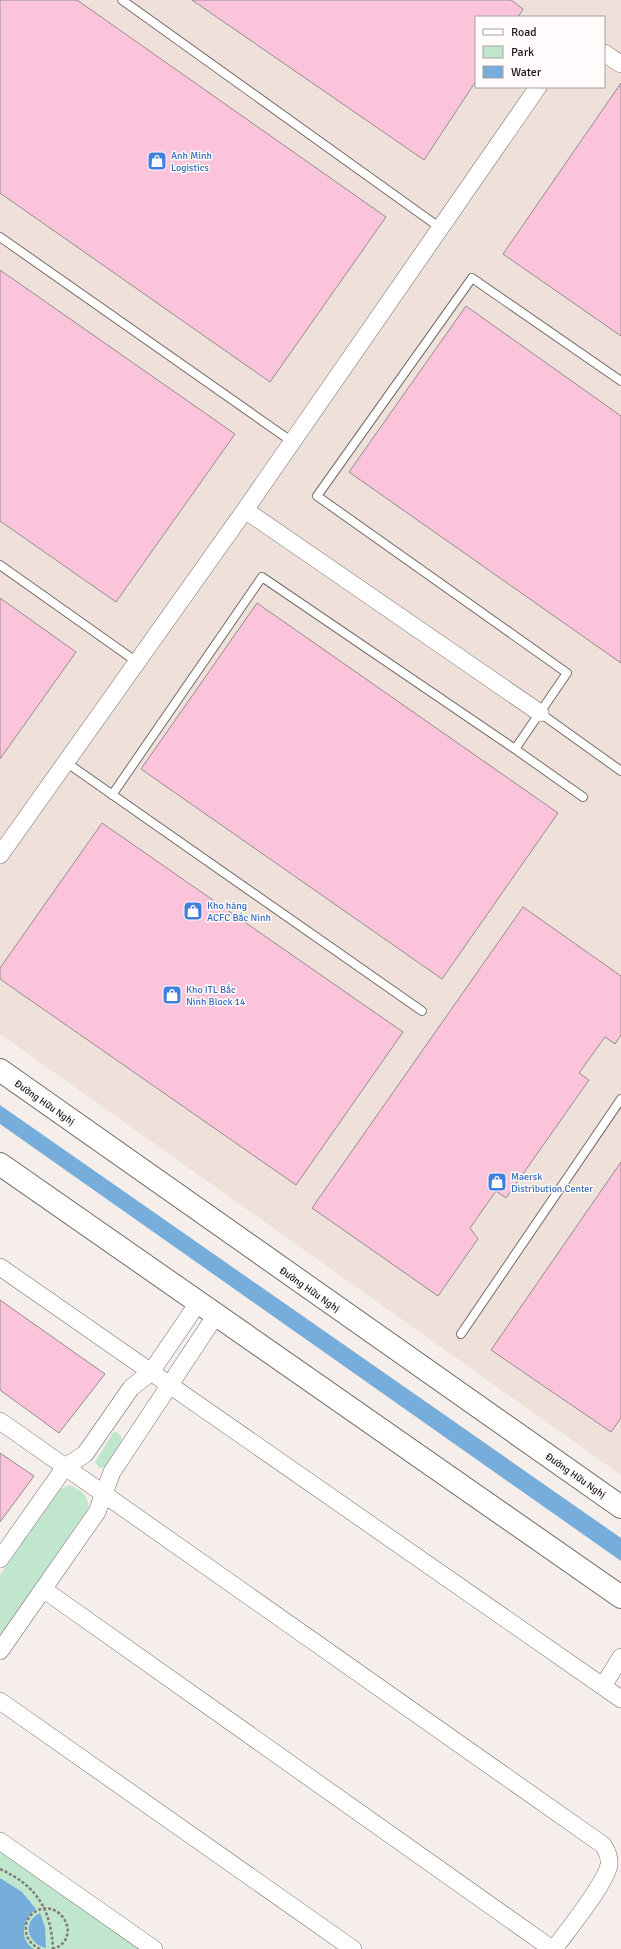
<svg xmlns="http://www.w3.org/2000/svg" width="621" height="1949" viewBox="0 0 621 1949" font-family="Signika,sans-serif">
<rect width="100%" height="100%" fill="#f5eeea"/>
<path fill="#efe1d9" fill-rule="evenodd" d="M0,0H621V1475L0,1034ZM476,17H604V87H476Z"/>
<path fill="#c0e6cd" d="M116,1432L121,1436L122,1440L105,1467L99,1468L95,1462L113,1433Z
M69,1485C79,1489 90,1496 88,1508L0,1638V1575L55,1497L61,1489Z
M0,1849L142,1949H0Z"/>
<path fill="#76adda" d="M0,1105L621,1538V1561L0,1124Z
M0,1878L22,1892L36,1909C23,1919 18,1939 34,1949H0Z
M40,1913L45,1927L46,1948C28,1944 21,1922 40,1913Z"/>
<path fill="#fcc4db" stroke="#938d8f" d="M0,0H77L386,217L270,382L0,193Z
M192,0H511L523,9L518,17H476V81L424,160Z
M621,83V336L503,254Z
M0,270L235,434L116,602L0,521Z
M466,306L621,416V663L349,472Z
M0,598L76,652L0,759Z
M257,603L558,813L442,979L141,769Z
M102,823L403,1032L296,1185L0,979V968Z
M523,907L621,976V1035L615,1044L605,1037L579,1073L589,1080L506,1198L496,1191L470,1228L478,1239L438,1296L312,1208Z
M621,1162V1418L611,1432L491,1350Z
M0,1300L105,1374L59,1433L0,1390Z
M0,1453L34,1476L0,1522Z"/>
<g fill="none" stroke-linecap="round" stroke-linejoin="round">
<defs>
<path id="lane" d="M122,0L439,227
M0,237L291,441
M0,565L137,662
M540,713L621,771
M515,749L583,797
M67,763L422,1011
M112,795L262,577L515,749L567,673L317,496L472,278L621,381
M461,1334L621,1099"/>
<path id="street" d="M604,53L621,64
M245,510L538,87
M0,855L245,510L540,713
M0,1267L621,1699
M0,1421L603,1845C607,1851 610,1858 609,1865C605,1885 567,1931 554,1949
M0,1559L65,1467L85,1454L131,1388L151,1372L198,1303
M43,1589L552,1949
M0,1651L97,1512L112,1472L216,1315
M603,1686L621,1657
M0,1701L353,1949
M0,1841L154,1949"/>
<path id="secondary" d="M0,1070L621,1507
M0,1164L621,1597"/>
</defs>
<use href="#lane" stroke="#726d69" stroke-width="10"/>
<use href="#street" stroke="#726d69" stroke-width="18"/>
<use href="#secondary" stroke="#726d69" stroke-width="24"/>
<path stroke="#817c7a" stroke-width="2.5" stroke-dasharray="3 2" stroke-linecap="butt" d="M0,1869C37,1886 51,1909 53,1949
M40,1949C32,1945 26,1939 26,1930C25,1924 28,1918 32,1914C57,1893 85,1936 54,1949"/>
<use href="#lane" stroke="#fff" stroke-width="8"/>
<use href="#street" stroke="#fff" stroke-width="17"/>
<use href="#secondary" stroke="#fff" stroke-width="22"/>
</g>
<defs>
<symbol id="shop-square" viewBox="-11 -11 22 22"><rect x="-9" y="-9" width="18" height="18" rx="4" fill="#3f7fe0" stroke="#fffcfb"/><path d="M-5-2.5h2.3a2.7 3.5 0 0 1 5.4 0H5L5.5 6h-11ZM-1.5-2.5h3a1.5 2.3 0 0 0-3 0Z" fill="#fff"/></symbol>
</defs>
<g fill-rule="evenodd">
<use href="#shop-square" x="146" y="150" width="22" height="22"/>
<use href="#shop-square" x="182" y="900" width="22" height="22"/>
<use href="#shop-square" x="161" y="984" width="22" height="22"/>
<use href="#shop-square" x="486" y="1171" width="22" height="22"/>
</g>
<g text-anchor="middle" stroke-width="3" stroke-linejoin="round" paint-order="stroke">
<g font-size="10" fill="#366cbe" stroke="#fffcfb" text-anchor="start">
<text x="171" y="159">Anh Minh<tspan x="171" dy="12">Logistics</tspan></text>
<text x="207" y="909">Kho hàng<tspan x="207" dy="12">ACFC Bắc Ninh</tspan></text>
<text x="186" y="993">Kho ITL Bắc<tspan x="186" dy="12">Ninh Block 14</tspan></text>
<text x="511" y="1180">Maersk<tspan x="511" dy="12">Distribution Center</tspan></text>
</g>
<g font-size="10" fill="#1b1918" stroke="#fffcfb">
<text transform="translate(45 1102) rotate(35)" y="4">Đường Hữu Nghị</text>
<text transform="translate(310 1289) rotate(35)" y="4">Đường Hữu Nghị</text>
<text transform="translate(576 1475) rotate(35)" y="4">Đường Hữu Nghị</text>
</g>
</g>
<rect x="475" y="16" width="130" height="72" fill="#fffcfb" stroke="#a4a1a0"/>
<rect x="483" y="29" width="20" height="6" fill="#ffffff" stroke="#a4a1a0"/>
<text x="511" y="36" font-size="12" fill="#1b1918">Road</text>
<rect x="483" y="46" width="20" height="12" fill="#c0e6cd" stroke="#a4a1a0"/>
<text x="511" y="56" font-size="12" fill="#1b1918">Park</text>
<rect x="483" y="66" width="20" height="12" fill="#76adda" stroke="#a4a1a0"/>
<text x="511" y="76" font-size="12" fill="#1b1918">Water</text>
</svg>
